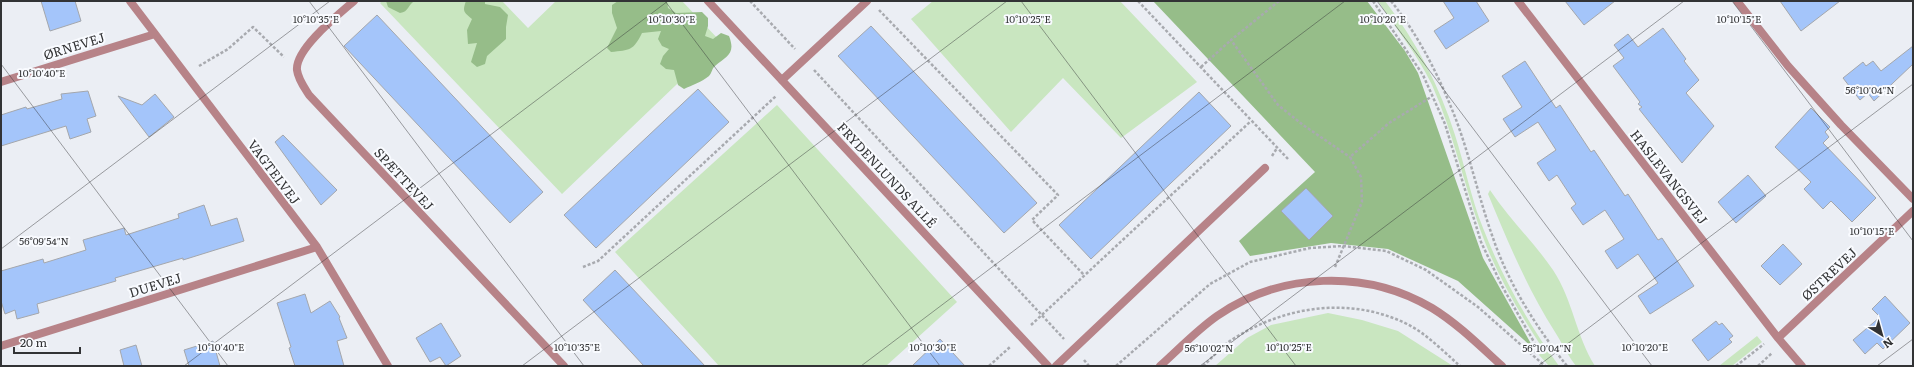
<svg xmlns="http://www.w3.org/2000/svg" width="1914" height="367" viewBox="0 0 1914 367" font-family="Literata,serif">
<rect width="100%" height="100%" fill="#ebeef4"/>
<path fill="#c9e6c0" d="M382,1H502L528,28L556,1H682L721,42L562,194L380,3Z
M933,1H1120L1197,82L1121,138L1063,78L1011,132L911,19Z
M1378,1H1385C1416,41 1440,87 1455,135C1465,166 1471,198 1483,228C1502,277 1528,323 1559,366H1549L1539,355L1543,349C1518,311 1495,272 1480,229C1463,181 1453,132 1432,85C1418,55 1396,29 1378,1Z
M777,105L957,302L886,366H719L615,252Z
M1490,190C1509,219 1534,242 1553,270C1573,300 1576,336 1595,366H1576C1568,356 1562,343 1555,332C1527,288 1508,242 1488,194Z
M1328,313L1362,320L1398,331L1453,366H1215L1247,338L1271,325Z
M1757,336L1762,342L1732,366H1719Z"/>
<path fill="#96bd89" d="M386,1H415C408,4 409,12 400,13L388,7Z
M466,1H485V4L500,7L508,15L506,27V39L487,56L485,64L477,67L471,62L477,43L468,44L467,30L472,19C464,12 462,12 466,1Z
M618,1H667L668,8L676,13L702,12L708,18V26L705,36L713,39L721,33L729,36C736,54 727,56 715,66C712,68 712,73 709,76C702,82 692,85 684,89L678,85L674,70L666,69L660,64L663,56L669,49L662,46L658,39L661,31L642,33C633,51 630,50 611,52L607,48L617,28L612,13V5Z
M1153,1H1367L1405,51L1418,73L1483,258L1534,349L1458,281L1388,249L1331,243L1250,256L1239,241L1315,172Z"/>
<path fill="#a4c5fa" stroke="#a4a7ac" d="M41,1H75L81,21L50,31Z
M1443,1H1476L1489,21L1446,49L1434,31L1454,18Z
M1565,1H1615L1584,25Z
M1780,1H1840L1801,31Z
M377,15L543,192L510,223L344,46Z
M871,26L1037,203L1004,233L838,56Z
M1663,28L1686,59L1684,61L1699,80L1686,93L1714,126L1682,163L1639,109L1642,107L1638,104L1640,102L1613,66L1624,58L1614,45L1628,34L1638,47Z
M1913,46V64L1874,101L1868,93L1860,100L1843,78L1863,62L1866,66L1873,61L1881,71Z
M1525,61L1556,108L1560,105L1591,152L1594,150L1625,196L1628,194L1658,240L1662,238L1694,286L1650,314L1638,296L1658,283L1638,254L1617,269L1605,251L1624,239L1605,210L1583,225L1571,208L1576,204L1557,175L1549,181L1537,163L1556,150L1538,122L1515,137L1503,119L1522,107L1502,76Z
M698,89L729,122L596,248L564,215Z
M88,91L96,116L87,119L91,132L70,139L66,126L1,146V115L26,107L27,109L62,99L61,94Z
M1199,92L1231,126L1091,259L1059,225Z
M155,94L174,117L149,137L118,96L142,105Z
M1811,108L1830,127L1825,132L1829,137L1823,143L1876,198L1852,222L1831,201L1823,209L1804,189L1811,182L1775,147Z
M283,135L337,190L321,205L275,142Z
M1748,175L1766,196L1736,223L1718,202Z
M1306,188L1333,216L1309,240L1281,211Z
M204,205L211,226L237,218L244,241L183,260V258L115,278L116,281L37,304L39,313L17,319L15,310L5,314L1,301V271L43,259L44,263L86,250L83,240L124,228L126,235L179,218L178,214Z
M1783,244L1802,264L1780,285L1761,266Z
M615,270L705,366H644L583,300Z
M305,294L311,313L330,301L340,317L339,318L347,338L337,341L344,366H295L289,348L291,347L277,303Z
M1885,296L1910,323L1883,349L1877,343L1865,354L1853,340L1880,317L1872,309Z
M1716,321L1719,325L1722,323L1733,336L1729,339L1732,342L1708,361L1692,340Z
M441,323L461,356L446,366L440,357L430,362L416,338Z
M940,339L965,366H912Z
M213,341L220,366H189L184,350Z
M136,345L142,366H124L120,350Z"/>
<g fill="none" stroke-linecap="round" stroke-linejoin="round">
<path stroke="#a8aaaf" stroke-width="2.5" stroke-dasharray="3 2" stroke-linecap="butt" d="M750,1L795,49
M1138,1L1288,159
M1279,1L1231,40L1278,105L1303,125L1350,157
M1373,1L1423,75L1445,124L1481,242L1502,286L1538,349L1534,354
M1391,1C1419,36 1439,76 1455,117C1470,156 1479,199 1493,238C1509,285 1537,328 1567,366
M879,10L1058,195L1032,220L1084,275
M199,66L228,49L253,27L284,57
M1201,67L1231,40
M814,70L1064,339
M1272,156L1277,148
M583,267L598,261L776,96
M1335,267L1362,202L1361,177L1350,157L1389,123L1431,97
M1031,325L1251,121
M1084,360L1089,366
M989,366L1010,347
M1116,366L1210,284L1250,262L1310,248L1343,246L1386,251L1426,270L1478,307L1545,366
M1203,366C1213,357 1222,346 1233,339C1285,306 1350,296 1407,324C1427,334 1444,352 1460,366
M1736,366L1764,344
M1758,366L1772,353"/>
<path stroke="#b78388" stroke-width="8" d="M782,80L867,1
M1056,366L1265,168"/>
<path stroke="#b78388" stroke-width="8" d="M130,1L317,247L388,366
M354,1C339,14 295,49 297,70C298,79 304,87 309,95L564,366
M708,1L1048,366
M1518,1L1778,338L1802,366
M1737,1L1788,66L1841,125L1913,199
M1,82L155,34
M1778,338L1913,211
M1,346L317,247
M1160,366C1179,349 1197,330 1217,316C1280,272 1366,269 1432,308C1458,324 1480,346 1502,366"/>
</g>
<path fill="none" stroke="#323335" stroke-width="1" stroke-opacity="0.45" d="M309,1L584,366M665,1L940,366M1021,1L1296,366M1377,1L1652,366M1732,1L1913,241M1,64L228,366M1,249L330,1M184,366L668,1M522,366L1007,1M861,366L1345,1M1200,366L1684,1M1538,366L1913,84M1877,366L1913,339"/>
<g text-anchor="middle" stroke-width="4" stroke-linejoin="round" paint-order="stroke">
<g font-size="13" fill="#323335" stroke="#f9fbff">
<text transform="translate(74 46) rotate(-17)" y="5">ØRNEVEJ</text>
<text transform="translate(274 172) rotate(53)" y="5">VAGTELVEJ</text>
<text transform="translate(887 175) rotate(47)" y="5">FRYDENLUNDS ALLÉ</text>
<text transform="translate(1669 177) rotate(52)" y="5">HASLEVANGSVEJ</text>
<text transform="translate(404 179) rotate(47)" y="5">SPÆTTEVEJ</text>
<text transform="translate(1829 274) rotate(-43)" y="5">ØSTREVEJ</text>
<text transform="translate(155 285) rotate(-17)" y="5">DUEVEJ</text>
</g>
</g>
<g font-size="10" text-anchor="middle" fill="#323335" stroke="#f9fbff" stroke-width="4" stroke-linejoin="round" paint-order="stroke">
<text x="316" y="23">10°10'35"E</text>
<text x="672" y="23">10°10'30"E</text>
<text x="1028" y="23">10°10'25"E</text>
<text x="1383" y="23">10°10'20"E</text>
<text x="1739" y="23">10°10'15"E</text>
<text x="42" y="77">10°10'40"E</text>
<text x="1870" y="94">56°10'04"N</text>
<text x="1872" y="235">10°10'15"E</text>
<text x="44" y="245">56°09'54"N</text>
<text x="221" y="351">10°10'40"E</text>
<text x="577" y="351">10°10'35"E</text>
<text x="933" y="351">10°10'30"E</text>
<text x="1289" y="351">10°10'25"E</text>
<text x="1645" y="351">10°10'20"E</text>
<text x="1209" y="352">56°10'02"N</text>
<text x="1547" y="352">56°10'04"N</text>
</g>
<rect width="1914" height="367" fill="none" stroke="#323335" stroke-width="4"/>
<g transform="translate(1882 335) rotate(143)" stroke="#f9fbff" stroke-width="3" paint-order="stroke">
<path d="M0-3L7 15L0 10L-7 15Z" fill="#323335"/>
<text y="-6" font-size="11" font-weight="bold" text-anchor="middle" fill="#323335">N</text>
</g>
<path d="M14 347v6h66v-6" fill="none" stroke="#323335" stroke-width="2"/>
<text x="20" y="347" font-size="12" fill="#323335" stroke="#f9fbff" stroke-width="3" paint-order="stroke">20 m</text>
</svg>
